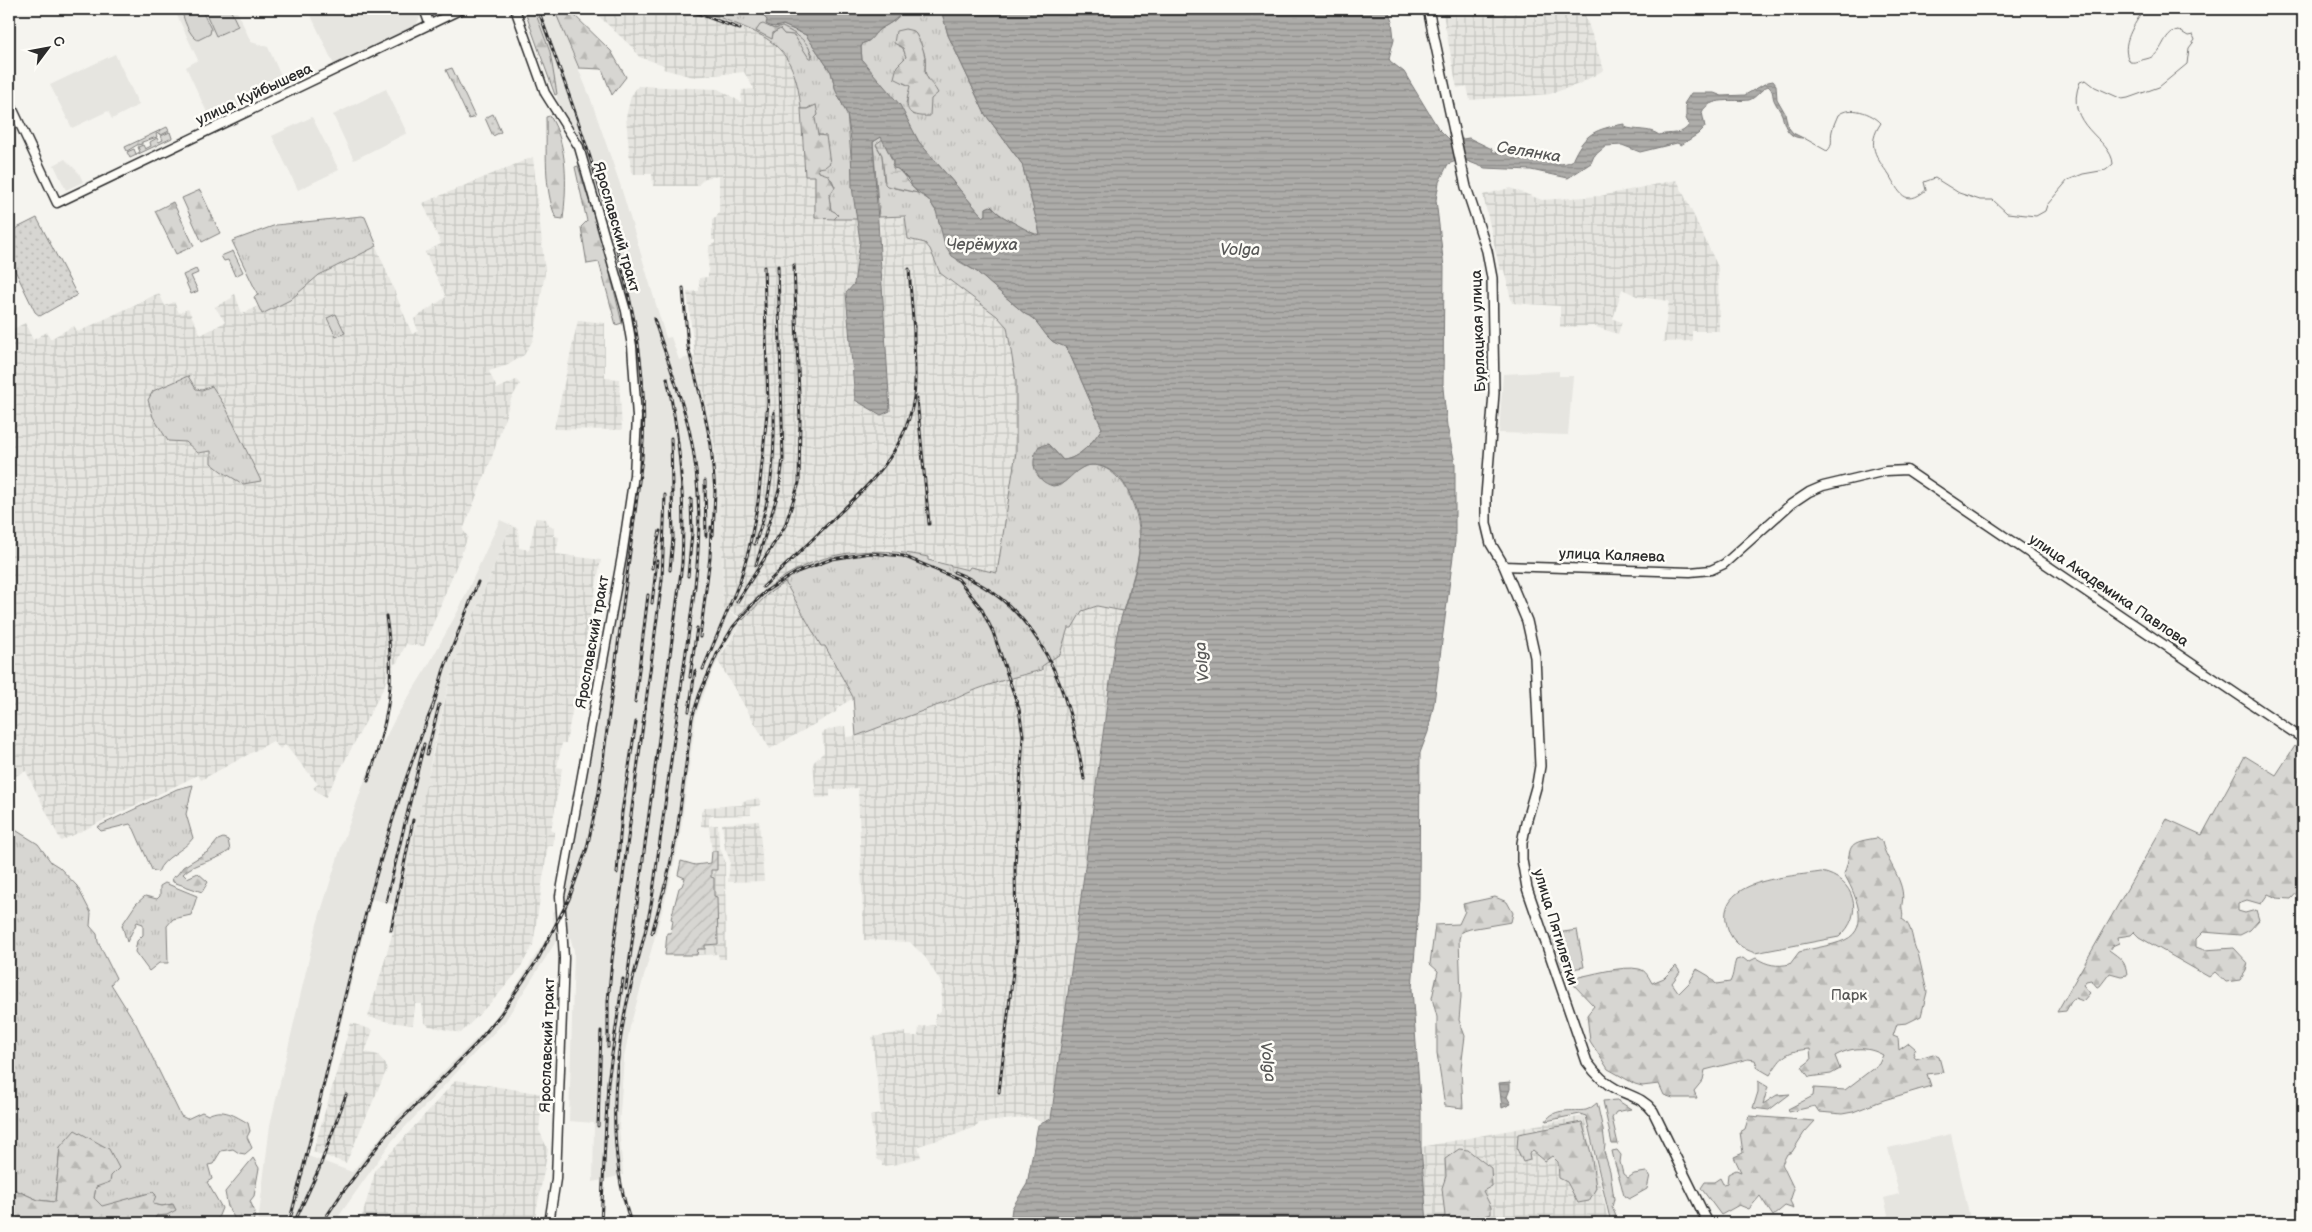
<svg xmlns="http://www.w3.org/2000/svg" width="2312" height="1232" viewBox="0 0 2312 1232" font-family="'Balsamiq Sans',sans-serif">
<defs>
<pattern id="industrial-grid" width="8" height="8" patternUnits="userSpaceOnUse" patternTransform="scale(1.25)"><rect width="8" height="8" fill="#e6e5e0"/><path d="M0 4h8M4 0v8" fill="none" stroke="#c5c5c0"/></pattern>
<pattern id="grass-tufts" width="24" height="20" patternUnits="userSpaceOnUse" patternTransform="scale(1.25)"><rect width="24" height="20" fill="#d7d6d2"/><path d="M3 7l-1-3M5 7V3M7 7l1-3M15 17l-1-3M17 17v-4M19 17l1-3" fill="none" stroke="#b9b8b4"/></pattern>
<pattern id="forest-firs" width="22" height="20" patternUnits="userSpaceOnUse" patternTransform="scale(1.25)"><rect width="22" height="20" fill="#d7d6d2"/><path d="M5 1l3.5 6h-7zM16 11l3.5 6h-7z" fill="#b9b8b4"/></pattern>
<pattern id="wetland-marsh" width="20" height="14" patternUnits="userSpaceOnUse" patternTransform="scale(1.25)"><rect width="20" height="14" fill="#d7d6d2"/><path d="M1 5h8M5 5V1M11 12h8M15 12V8" fill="none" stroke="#b9b8b4"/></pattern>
<pattern id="park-dots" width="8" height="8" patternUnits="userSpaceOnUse" patternTransform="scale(1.25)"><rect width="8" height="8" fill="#d7d6d2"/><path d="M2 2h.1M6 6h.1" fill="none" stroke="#b9b8b4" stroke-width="1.8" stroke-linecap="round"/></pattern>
<pattern id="garden-furrows" width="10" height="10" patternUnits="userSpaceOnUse" patternTransform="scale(1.25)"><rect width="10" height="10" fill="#d7d6d2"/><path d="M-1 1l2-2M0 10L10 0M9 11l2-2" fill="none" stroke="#b9b8b4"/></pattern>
<pattern id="water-rules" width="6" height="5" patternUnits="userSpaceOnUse" patternTransform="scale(1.25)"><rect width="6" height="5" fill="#adaca9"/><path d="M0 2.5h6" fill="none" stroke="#8d8c8a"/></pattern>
</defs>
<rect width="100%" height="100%" fill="#f5f4ef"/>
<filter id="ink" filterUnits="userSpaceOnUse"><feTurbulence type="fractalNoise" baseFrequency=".02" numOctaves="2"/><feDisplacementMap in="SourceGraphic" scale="10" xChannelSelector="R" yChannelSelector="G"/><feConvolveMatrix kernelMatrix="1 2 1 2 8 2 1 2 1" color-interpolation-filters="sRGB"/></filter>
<g filter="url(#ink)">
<path fill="#e6e5e0" d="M174,9H236L251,42L268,47L285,85L211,121L186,67L198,60Z
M308,9H418L420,17L415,28L335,67Z
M534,9H554L590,97L620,184L666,338L671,337L679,360L695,355L698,378L709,413L716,452L722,535L723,609L743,620L728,642L712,672L696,715L680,836L670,882L630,1027L624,1057L619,1126L623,1175L593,1182L594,1123L569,1121L574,951L570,936L557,940L505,1021L391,1142L334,1223H258L270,1125L317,924L341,847L367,774L396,717L429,664L458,611L500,520L511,525L453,666L433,749L420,820L399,906L372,899L308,1156L352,1172L396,1118L489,1026L507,1001L554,926L552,912L562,908L625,557L638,459L635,346L594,187L559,111L550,52Z
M115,54L139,105L112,119L108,111L72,128L50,85Z
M386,89L407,133L354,160L333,115Z
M312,117L339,170L298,190L272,136Z
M65,159L79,173L83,182L66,190L54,165Z
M1559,371V376H1573L1568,435L1499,433L1503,374Z
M1951,1134L1971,1223H1890L1884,1198L1899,1194L1888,1148Z"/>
<path fill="url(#industrial-grid)" d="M591,9H699L754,31L772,41L784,54L792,66L799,86L805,176H815V218L857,219L860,241L854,284L846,293L853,386L855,400L890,411L879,217L905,216L908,239L925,243L930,249L940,273L997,316L1007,327L1016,381V452L998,573L970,567L969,570L900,551L883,549L848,553L814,562L778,580L765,590L739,616L723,609L722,535L716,452L709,413L698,378L687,292L699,291V278L708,277L709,246L715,243V240H712V219L716,218L719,212V176L705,178L697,186H653L652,174H634L631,172L626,117L631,96L638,86L718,89L741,102L742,90L754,89L744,72L693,77L663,69L664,65L639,57L633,48Z
M1442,9H1583L1604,70L1579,84L1550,94L1470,100L1467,86L1457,88Z
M533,157L545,273L536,326L533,340L524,355L508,365L489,371L497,389L516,380L520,384L511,399L491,460L463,530L468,537L424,646L406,644L397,663L393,664L394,672H388L384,687L325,798L313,788L318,784L285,745L280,749L273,741L201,780L198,775L61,841L26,771L9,779V331L25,323L33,340L47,332L50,339L74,326L78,332L159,293L165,306L174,302L179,313L188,309L201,335L225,322L215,307L232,298V296L235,294L242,314L258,306L262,314L290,300L319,275L376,246L412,334L418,331L414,319L446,297L425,252L441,244L423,203Z
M1677,180L1718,267L1719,331H1692V341L1663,342L1669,301L1639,297L1622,289L1613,319L1622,322L1618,334L1593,326L1560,327V306L1512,303L1504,270H1500L1483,195L1510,188L1542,200L1600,196Z
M578,320L605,323V378L619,379L622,430L554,429Z
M536,518L546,519L549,526L555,527L554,536L559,537L556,554L601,560L566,743H562L557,767L562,768L551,831L555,832L553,846L548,845L533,945L519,970L497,996L461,1033L429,1026L424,1022L422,1004H415L413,1025L389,1022L368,1017L391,939L453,666L511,525L518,529L519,548L529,550Z
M785,582L821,645L825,646L854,698L838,707L836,712L770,749L718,661L746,615L768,594Z
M1097,606L1123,611L1115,642L1051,1119L1041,1122L1030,1117L979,1123L977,1126L955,1135L918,1146L921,1157L898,1164L882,1166V1162L877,1159L870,1116L881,1114L872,1037L905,1032V1036H918L919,1027L936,1025L935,1015L941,1012L942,984L925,957L910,942L864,940L858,788L830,790V797L816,798L813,763L824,752L822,733L830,729L845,726L846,737L856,736L957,698L972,690L1012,677L1042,670L1041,666L1060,654L1068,628H1072L1082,611Z
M760,798L761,805L751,807V815L712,816L709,818V826L718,825L719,845L725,861L726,959H719L718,954L698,955V949L705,945L718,944L717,897L714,896V878H711V870H716L717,851H712L709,827L701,826V812L706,807L742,805L743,801Z
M759,821L764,881L728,882L730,861L725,848L722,824Z
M351,1023L373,1030L365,1052L378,1055L385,1063L387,1069L346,1163L313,1152Z
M456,1080L543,1094L539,1130L548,1150L534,1223H360L376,1169Z
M1584,1116L1609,1223H1427L1421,1147Z"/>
<path fill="url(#grass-tufts)" stroke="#81807e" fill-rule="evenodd" d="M699,9H757L774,27L783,25L806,35L831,72L836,91L847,114L857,219H834L837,215L835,212L831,211L829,196L835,187L832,180L819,172L818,168C833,155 828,152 822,135H818L811,106L807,109H801C794,34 758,35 699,9ZM765,26L775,29L782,27C797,34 805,40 813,55L809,57L794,35L784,34L780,29L773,33L772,39L759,28Z
M903,9H941L948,35L985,114L1022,164L1040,234C1030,236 998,214 990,206L986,208V215L983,217L919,142L907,121L862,60L861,47L863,43C872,39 874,32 882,28C890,23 900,19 903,9ZM914,31C919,39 923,47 925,57C927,69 921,75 934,84L931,99L906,103L911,86L903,83L897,66L906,57L903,48Z
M452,68L475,117L469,119L446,70Z
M167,127L169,131L161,135L160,133L156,134L157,137L142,142V144L137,145L127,151L125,147Z
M170,132L172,138L130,158L127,152L134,149L136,154L140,152L138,147L143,145L145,149L151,146L150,142L157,138L159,142L163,140L161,136Z
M881,137L883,139L876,145L882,155L884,181L894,188L918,193L929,200L936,211L958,261L977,272L1025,314C1037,318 1042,332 1051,340C1056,345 1064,344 1068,350L1102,428C1094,441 1079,459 1063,460L1054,450L1035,452L1034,466L1059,486C1067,481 1074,470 1083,467C1097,462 1108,468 1117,477C1124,483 1128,491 1131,499C1149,542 1135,569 1123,611L1097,606L1082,611L1072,628H1068L1060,654L1042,666V670C1013,677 984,685 957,698L856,736L853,697L825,646H821L785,582L768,594L743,620L739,616C791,557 852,541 928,557V560L968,570L970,567L997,573L1016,452V381L1007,327L997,316L940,273L930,249L925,243L908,239L905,216L879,217L873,142Z
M362,216L365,217L377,246L319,275L290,300L262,314L254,297L258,295L232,241L276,225Z
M233,251L243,272L235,276L228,260L224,261L221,256Z
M196,269L198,273L191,276L198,291L191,294L183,275Z
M336,314L345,333L336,337L327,318Z
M188,376L196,389L202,390L212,386L226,408L261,481L243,484L221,471L211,463V451L198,453L186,442L168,441L153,417L148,400L153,391Z
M193,785L186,814L193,838C184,851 163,857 158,872L152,870L134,829L130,824L101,831L97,827L177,789Z
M9,826L38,844L51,862L59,867L77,886L91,913L90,926L97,934L98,942L116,978L111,984L136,1024L181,1116L187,1119L202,1112L208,1115C223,1107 235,1116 248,1123L250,1131L247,1137L252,1148L245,1154L239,1153L233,1149L221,1151L213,1164L208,1165L212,1179L207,1182L222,1208L216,1223H154L156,1216L167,1215L172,1204L162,1206L152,1204L153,1192L102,1207L94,1198L96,1186L60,1147L55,1202L38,1200L9,1187Z
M165,883L197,896L191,915L173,919L167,926L168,963H159L149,971L135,952L137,941L143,935V924L137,922L127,942L122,925L136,904L145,896L157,899L160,896V886Z
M1577,930L1584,967L1559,971L1550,942L1551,938L1557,933Z"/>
<path fill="url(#forest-firs)" stroke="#81807e" d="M524,9H534L550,52L557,94L555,95Z
M554,9H568L611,51L626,77L612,95L602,69L579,68Z
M763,24L774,29L782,27C796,34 810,41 812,58H809L794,35L784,34L780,29L773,33L772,39L756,31L760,25Z
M905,29L914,31C919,39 923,47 925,57C926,64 923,69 927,77C929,83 935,86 938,93L931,99L930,116C904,118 905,107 910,86L894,78L897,66L906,57L903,48L894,43L896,31Z
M816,105L818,115L815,118L818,135L826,136L830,163L825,167L818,168L819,172L828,175L835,187L829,196L831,210L835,212L838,215L834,219L815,218V176H805L801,109H807Z
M550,116C568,145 567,186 563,219L556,218C543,188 547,149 546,117Z
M578,166L603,245L622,323L616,325L599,262L587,264L581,227L587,221L575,167Z
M200,190L220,233L202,242L182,198Z
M173,202L194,246L176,254L155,211Z
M2295,746L2303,751V886L2291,899L2277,898L2268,894L2261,904L2247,900L2238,903V911L2245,913L2256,910L2259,920L2250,930L2240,935L2203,932L2196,939V947L2204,950L2234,948L2248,963L2246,971L2240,980L2226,982L2215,972L2209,977L2139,937L2134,932L2131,935L2118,937L2119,943L2112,946L2109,950C2120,958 2126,961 2127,975L2121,976L2110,973L2100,986L2097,987L2091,980L2086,981L2083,985L2090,993L2083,1001L2075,998L2072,1000L2066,1011L2057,1012L2167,819L2202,835L2245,756L2276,775Z
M223,838L228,840L230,850C217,862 195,861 183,874L187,878L198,873L208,882L202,892L173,882L172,878L177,875L183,867L209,851L218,840Z
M1877,838L1882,842C1886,862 1907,882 1902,904C1901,909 1904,913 1902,919C1914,925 1911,944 1918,953L1927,992L1921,1016L1907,1023L1897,1024L1893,1036L1898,1038L1899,1050L1909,1043L1916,1049L1913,1053L1916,1059L1933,1054L1939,1057L1943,1072L1927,1074L1931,1086L1884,1100L1853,1112L1842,1114L1819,1112L1815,1106L1789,1112L1788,1109L1813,1096L1814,1088L1845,1090L1879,1064L1883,1055C1867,1046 1851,1047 1835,1056L1840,1069L1831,1074L1809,1077L1802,1067L1811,1060L1810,1049C1786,1051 1783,1055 1770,1075L1758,1068L1755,1060L1748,1059L1705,1070L1703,1080L1694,1091L1697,1098H1673L1664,1095L1659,1084L1642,1086L1635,1084L1608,1069L1590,1041L1587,1015L1594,1006L1573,984L1574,978C1591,975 1623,965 1639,969C1646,970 1649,978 1652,983L1664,978L1676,966L1680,972L1672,983L1679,993L1689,983L1697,969L1709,976L1716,984L1730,982C1734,974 1733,968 1736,960L1743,958L1748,962L1756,958C1767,965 1777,967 1790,964L1799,952C1813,948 1831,946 1845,940C1872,928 1854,891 1844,874C1854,847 1842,843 1877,838Z
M1495,897L1507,902L1513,913L1511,922L1470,929L1461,932L1459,939L1461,997L1459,1020L1465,1036L1461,1068L1463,1108L1445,1106L1437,1053V1017L1432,998L1438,971L1430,964L1435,925L1459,924L1465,911L1463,904Z
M1758,1081L1768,1087L1763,1104L1777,1095L1790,1094L1769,1110L1753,1108L1758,1092Z
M1617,1100L1631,1109L1616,1112L1612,1118L1618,1144H1612L1603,1101Z
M1597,1103L1603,1130L1605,1145L1604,1152L1610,1171L1614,1199L1612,1207L1619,1223H1611L1586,1116L1580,1114L1546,1121C1554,1107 1573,1112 1586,1110C1590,1109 1594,1105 1597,1103Z
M1749,1116L1815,1121L1804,1133L1792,1152L1787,1154L1782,1164L1794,1189L1790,1201L1794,1209L1785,1206L1773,1216L1760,1196L1749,1209L1739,1205L1721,1215L1701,1188L1705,1182H1714L1720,1178L1723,1184L1727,1183L1728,1174L1736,1170L1741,1172L1734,1157L1743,1153L1740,1132L1745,1129Z
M1582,1122L1591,1153L1596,1188L1589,1201L1578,1203L1567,1182L1559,1178L1558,1162L1552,1156L1545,1161L1533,1151L1529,1154L1530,1160L1523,1162L1517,1149L1518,1134Z
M75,1130L109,1149L119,1168L111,1176L110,1182L96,1187L94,1198L102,1206L153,1192L156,1195L153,1204L162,1206L173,1204L176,1210L167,1215L156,1216L154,1223H9V1187L38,1200L55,1202L60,1147Z
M1459,1149L1468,1150L1491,1168L1492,1186L1483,1191L1491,1207V1214L1466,1223H1438L1445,1216L1442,1188L1446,1176L1445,1159Z
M1617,1150L1621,1155L1620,1162L1623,1174L1628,1178L1634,1174L1646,1172L1650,1175L1647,1189L1629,1199L1624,1196C1621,1181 1615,1167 1612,1151Z
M253,1158L259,1168L254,1196L250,1201L255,1212L253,1223L236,1221L228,1207L225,1192Z"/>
<path fill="url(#wetland-marsh)" stroke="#81807e" d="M883,139L893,162L892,165C904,172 909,185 918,193L887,186L885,184L882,155L876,144Z"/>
<path fill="url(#park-dots)" stroke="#81807e" d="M493,114L501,132L493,136L485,118Z
M37,218L77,295L40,316L35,312L9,258V232Z"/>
<path fill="url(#garden-furrows)" stroke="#81807e" d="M712,851H717V870H711V877L714,878V896L717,897L718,944L705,945V949H698L697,955H665L667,933H671L673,920L671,919L679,888L682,886L685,878L678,875L681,861L695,865L711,863Z"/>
<path fill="#d7d6d2" stroke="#81807e" d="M182,9H201L211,29L210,34L198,40C190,37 182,17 182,9Z
M204,9H230L238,26L216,36Z
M1821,872C1855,878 1865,915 1839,937L1755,953C1743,949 1732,942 1728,929C1711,878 1791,877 1821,872Z"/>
<path fill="url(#water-rules)" stroke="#797877" d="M757,9H903C900,18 889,24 882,28C874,31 873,42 863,43L861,47L862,60L900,105L919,142L983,217L986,215V208L991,206L1000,215L1036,235L1040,234L1022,164L985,114L948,35L941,9H1388L1392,21L1394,39L1389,58L1390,61L1404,72L1438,128L1451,141L1469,138L1492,149L1493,152C1501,153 1508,150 1516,152C1531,155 1555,170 1572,161C1584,133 1596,129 1624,124V127C1635,131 1650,128 1659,135C1670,132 1682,136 1689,125L1686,118V106L1684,104L1691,93H1714L1722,96L1745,95L1768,82L1773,81L1776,85L1777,99L1785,113L1788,127L1793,133L1803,138C1788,138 1785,127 1782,115C1780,110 1776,105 1774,100C1772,95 1774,91 1768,86C1761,89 1756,98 1749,100C1734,102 1710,96 1702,112L1705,127L1698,134L1681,145L1677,143L1640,152L1622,145L1606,146L1594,156L1591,163L1568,178L1531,170L1485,168L1462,159L1448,164L1439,182L1436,200L1444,267L1443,388L1447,426L1455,463V541L1434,703L1428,732L1420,753L1419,898L1412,989L1421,1112V1147L1427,1223H1010L1012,1208L1027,1184L1038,1125L1051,1119C1072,961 1094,803 1115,645C1120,610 1138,578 1140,543C1142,523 1134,498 1123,482C1114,470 1095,459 1080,469C1070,475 1066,485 1053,486C1034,481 1029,461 1039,446L1048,444L1063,460C1079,459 1094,441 1102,428L1068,350C1064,344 1056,345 1051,340C1042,332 1037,318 1025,314L977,272L952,256L945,245L936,211L929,200L912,187L910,181L898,169L893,168V161L881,137L873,142L890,411L881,415L855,400L846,293L854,284L860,241L852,187L851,140L847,114L836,91L831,72L806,35L783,25C776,27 772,28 766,24L767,20Z
M1510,1082V1089L1507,1097L1511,1104L1502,1108L1499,1083Z"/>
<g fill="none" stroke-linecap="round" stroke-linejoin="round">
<path stroke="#797877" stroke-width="1" d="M2247,9L2254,14C2270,11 2291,9 2303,19
M1804,138L1827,151C1834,145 1830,139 1832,131C1833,126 1836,120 1838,115C1850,105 1872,113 1881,123C1866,145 1876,157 1889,175C1899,192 1905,208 1926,190L1924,182L1935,178L1959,193L1980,200H1993L2007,213L2036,216L2045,211L2047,205L2068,180L2083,174L2106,170L2113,164C2112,138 2062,126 2080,82L2086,80L2095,87L2122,99L2128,98L2159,87L2187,64L2189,48L2195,40L2193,35L2188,36L2178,30C2161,33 2165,55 2146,59C2140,60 2137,63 2130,62C2119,45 2135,24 2144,9"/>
<defs>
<path id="minor" d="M424,9L430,25
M515,9L545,93L579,147L626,311L632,346L637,417L634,475L622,556L560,896L564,958L556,1179L549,1223
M9,101L57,203L462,9
M1504,566L1690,572L1711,570L1724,564L1791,504L1809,492L1823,486L1886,471L1907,470L2303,739"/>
<path id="major" d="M1428,9L1466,187L1487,251L1492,278L1494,393L1486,496V523L1491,544L1504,566L1527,621L1535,657L1540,766L1537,784L1526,823L1522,843V860L1527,888L1587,1062C1595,1073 1604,1083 1616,1089C1630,1096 1643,1098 1653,1111L1708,1223"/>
</defs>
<use href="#minor" stroke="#2b2b2b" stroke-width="11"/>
<use href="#major" stroke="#2b2b2b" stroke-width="12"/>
<use href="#minor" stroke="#fdfcf7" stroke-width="8"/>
<use href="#major" stroke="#fdfcf7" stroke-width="9"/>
<defs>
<path id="rail" d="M686,9L740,29
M909,269L914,332
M683,288L688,347L703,406L711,445L715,491L713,535
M917,399L929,524
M705,481L706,536
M755,544C771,500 775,459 774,412
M756,565L779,490L783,459L778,266
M652,568L660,531
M670,570L673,538L671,438
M954,572C1044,606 1069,693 1084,779
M688,576L692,533L691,499
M763,587C785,566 807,545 829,523C866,488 903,455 913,403C918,378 913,351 914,326
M737,602L785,526L799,483L800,420L794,265
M652,603L657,561
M700,637L710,557L711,527
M703,669L740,581L749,549L758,502L768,403L764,267
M690,677L697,628
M635,702L648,595
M432,710L444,669L478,582
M689,711L695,671
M427,754L439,705
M368,781C389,719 396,682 386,616
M617,873L622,812L636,722
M664,892L677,833L692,718L700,693L717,654L733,627L752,605L766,591L797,572L832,559L870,553L903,556L958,579L981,608L993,632L1019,709L1023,735L1015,867L1016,946L999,1092
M386,902L424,744
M391,930L413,820
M652,933L665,885
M626,988L682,564C685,499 681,441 667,378
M608,1047V1001L612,960L662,580L665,495
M598,1126L601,1031
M289,1223C336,1049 366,871 434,703
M294,1223L319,1169L346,1095
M322,1223L342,1193L385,1136L476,1044L500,1015L538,959L569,899L587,848L599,792L642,458C649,374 634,308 611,228C591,153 564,81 538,9
M601,1223L608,1082L623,979
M631,1223C608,1154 612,1078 626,1007C634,970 646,937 652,899L695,586C701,533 701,481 689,429C680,392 666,356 654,319"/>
</defs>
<use href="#rail" stroke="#2b2b2b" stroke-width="3"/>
<use href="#rail" stroke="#fdfcf7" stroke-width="1" stroke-dasharray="4" stroke-linecap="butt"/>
</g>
</g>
<g text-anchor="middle" stroke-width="5" stroke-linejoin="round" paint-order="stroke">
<g font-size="15" fill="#2b2b2b" stroke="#fdfcf7">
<text transform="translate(254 94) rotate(-25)" y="5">улица Куйбышева</text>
<text transform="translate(617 227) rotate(74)" y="5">Ярославский тракт</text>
<text transform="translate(1478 331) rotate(-92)" y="5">Бурлацкая улица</text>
<text transform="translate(1612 555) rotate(2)" y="5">улица Каляева</text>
<text transform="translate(2109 590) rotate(34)" y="5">улица Академика Павлова</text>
<text transform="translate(592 642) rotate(-80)" y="5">Ярославский тракт</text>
<text transform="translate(1556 927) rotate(73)" y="5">улица Пятилетки</text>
<text transform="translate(547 1045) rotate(-88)" y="5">Ярославский тракт</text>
</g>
<g font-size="15" fill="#565655" stroke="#fdfcf7">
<text x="1849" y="1000">Парк</text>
</g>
<g font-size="16" font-style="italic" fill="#585857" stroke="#fdfcf7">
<text transform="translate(1529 151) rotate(9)" y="6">Селянка</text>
<text x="982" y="250">Черёмуха</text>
<text x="1240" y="255">Volga</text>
<text transform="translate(1201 662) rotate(-95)" y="6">Volga</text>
<text transform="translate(1269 1062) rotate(83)" y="6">Volga</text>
</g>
</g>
<rect width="2312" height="1232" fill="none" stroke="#fdfcf7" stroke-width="30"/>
<rect x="15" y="15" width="2282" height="1202" fill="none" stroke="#2b2b2b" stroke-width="2" filter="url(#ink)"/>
<g transform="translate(48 48) rotate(58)" stroke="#fdfcf7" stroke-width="4" paint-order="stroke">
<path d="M0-4L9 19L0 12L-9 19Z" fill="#2b2b2b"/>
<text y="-8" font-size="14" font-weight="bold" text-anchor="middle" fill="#2b2b2b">С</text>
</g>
</svg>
